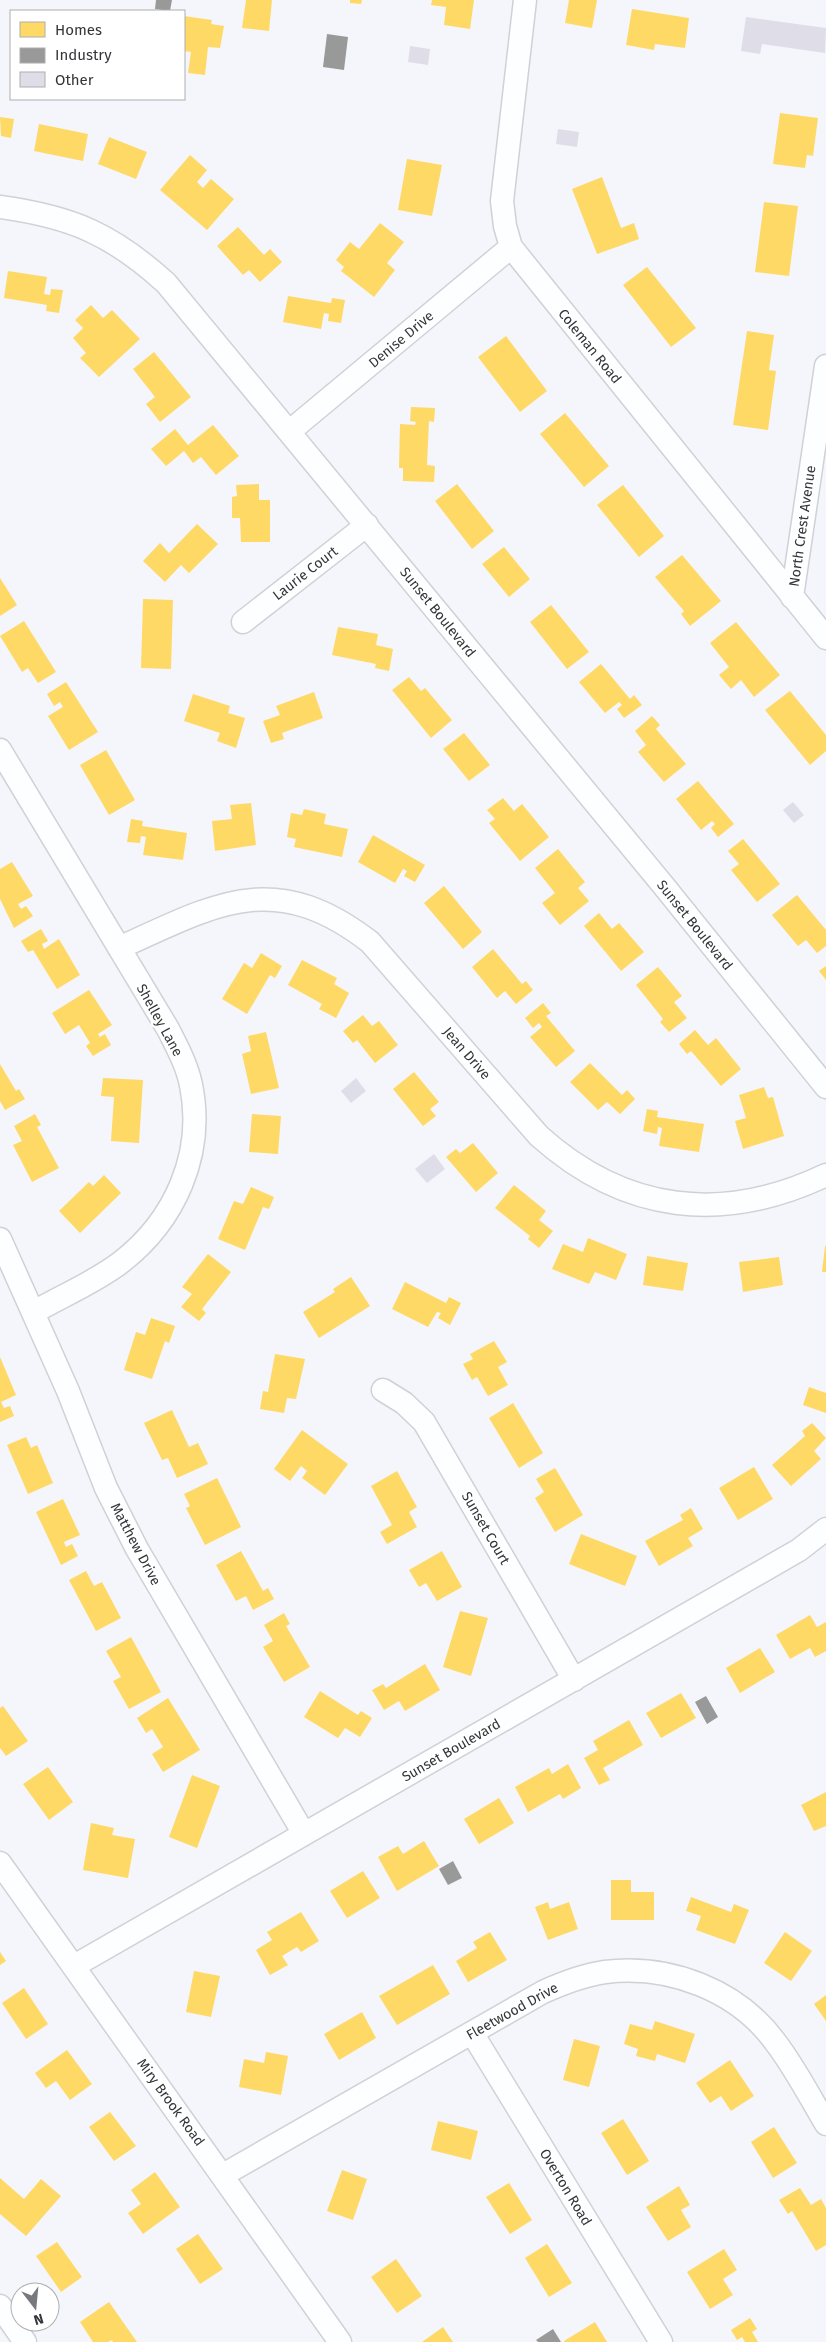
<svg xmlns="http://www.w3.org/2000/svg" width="826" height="2342" viewBox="0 0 826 2342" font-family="'Fira Sans',sans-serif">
<rect width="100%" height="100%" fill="#f4f6fc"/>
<path fill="#ffd966" d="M246,0H272L269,31L242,28Z
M350,0H362L361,4L350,3Z
M432,0H474L470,29L444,25L446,7L431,5Z
M569,0H597L592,28L565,23Z
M632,9L689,18L685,48L655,44L654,50L626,45Z
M184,16L212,20L211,24L224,26L220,48L208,47L205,75L188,73L191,52L184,51Z
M780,113L818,118L813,156L807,155L805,168L773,164Z
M0,117L14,119L11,138L1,136Z
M39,124L88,134L83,161L34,151Z
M109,137L147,152L136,179L98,164Z
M190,155L207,170L197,182L203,188L211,179L234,199L207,230L160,190Z
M407,159L442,165L432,216L398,210Z
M602,177L621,228L634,223L639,239L597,254L572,189Z
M764,202L798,206L789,276L755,272Z
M380,223L404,242L387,263L395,270L374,297L341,271L344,267L336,260L350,242L359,249Z
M238,227L264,255L270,249L282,262L260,282L249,270L243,275L217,246Z
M647,267L696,328L671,347L623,285Z
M8,271L47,277L44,294L50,295L51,289L63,290L59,313L46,311L47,305L4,298Z
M288,296L331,303L332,298L345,300L341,323L328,321L329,314L324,313L321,329L283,322Z
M91,305L103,318L112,310L140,339L99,377L80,358L86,353L73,338L83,328L75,320Z
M747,331L774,335L769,370L776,371L768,430L733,425Z
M506,336L547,391L520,412L478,357Z
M154,352L191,397L160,422L146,404L155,397L133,369Z
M411,407L435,408L434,422L429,421L427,465L435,466L434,482L403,481V468H399L400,424L415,425L416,422L410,421Z
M565,413L609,466L584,487L540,434Z
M213,425L239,456L216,475L201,457L193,463L184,451L166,466L151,449L175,429L188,445Z
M259,484V500H270V542H241L240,518H232V497L237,496L236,485Z
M457,484L494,531L472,549L435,501Z
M623,485L664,536L639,557L597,505Z
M197,524L218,544L189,573L181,565L165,582L143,561L160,543L169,553Z
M504,547L530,579L509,597L482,564Z
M682,555L721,601L690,626L681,614L684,611L655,577Z
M0,578L17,605L0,616Z
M143,599L173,600L171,669L141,668Z
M551,605L589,652L567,669L530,622Z
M24,621L56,672L38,683L28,668L22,672L0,636Z
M736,622L780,675L754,697L741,680L731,689L719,675L729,667L710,643Z
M338,627L378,634L376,645L393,649L389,671L375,668L376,664L332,655Z
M601,664L630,699L634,695L642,705L624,718L617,709L622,705L619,702L605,713L579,682Z
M409,677L421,691L425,688L452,720L431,738L392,690Z
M66,682L98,732L69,750L48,716L63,707L60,702L54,706L47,694Z
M790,691L826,735V751L810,765L765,710Z
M314,692L323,718L282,733L284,739L271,743L263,721L280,715L276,706Z
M193,694L230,706L228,713L245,718L236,748L217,741L220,733L184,721Z
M652,716L660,725L656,729L686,764L664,782L638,752L646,745L635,731Z
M464,733L490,765L469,781L443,749Z
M106,750L135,800L109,815L80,765Z
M698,781L734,824L718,837L711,828L715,824L712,821L701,830L676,799Z
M503,798L514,811L522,804L549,837L520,861L489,823L495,819L487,810Z
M251,803L256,845L215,851L212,821L232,819L230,805Z
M304,809L326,814L324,824L348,829L342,857L294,847L296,839L287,837L291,813L302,815Z
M131,819L143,821L142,826L187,833L183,860L143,855L146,837L141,836L140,843L127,842Z
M373,835L425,865L415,882L404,876L407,871L403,869L395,883L358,862Z
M743,839L780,884L757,902L731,870L739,864L728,851Z
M558,849L585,882L578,888L589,901L560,925L542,903L555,893L535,868Z
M12,862L33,896L18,904L21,909L26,906L33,916L14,928L0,899V869Z
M444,886L482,932L463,949L424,903Z
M797,895L826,930V946L817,953L806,940L798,946L772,915Z
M599,913L612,929L619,923L644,952L621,971L584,926Z
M41,929L48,941L42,944L44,949L59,939L80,975L57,989L33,950L28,952L21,941Z
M493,949L522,984L526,981L533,990L516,1004L505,991L497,998L472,967Z
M261,953L282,966L275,978L270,975L247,1014L222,999L244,963L252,968Z
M302,960L337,978L334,984L349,993L336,1018L319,1009L322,1004L288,985Z
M826,966V980L819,971Z
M658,967L682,996L674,1002L687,1018L669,1032L660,1022L663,1019L636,985Z
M89,990L112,1025L98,1034L100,1037L105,1034L111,1045L93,1056L86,1046L90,1043L79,1025L65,1034L52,1013Z
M543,1003L551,1013L546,1016L575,1051L556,1067L530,1037L542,1027L539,1023L533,1028L525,1018Z
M363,1015L372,1026L379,1021L398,1045L375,1063L357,1040L353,1043L343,1031Z
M695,1030L708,1045L716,1038L741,1069L721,1086L691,1051L687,1054L679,1044Z
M266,1032L279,1088L251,1094L242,1054L251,1051L248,1036Z
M590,1063L622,1095L627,1090L635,1099L620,1114L607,1102L598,1110L570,1082Z
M0,1064L16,1091L19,1089L25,1099L5,1110L0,1101Z
M414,1072L439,1102L430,1109L436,1116L423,1126L393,1089Z
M103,1078L143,1080L139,1143L111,1141L114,1097L101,1096Z
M764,1087L768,1098L773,1097L784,1136L743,1149L735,1121L746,1118L739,1095Z
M647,1109L658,1111L657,1117L704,1124L699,1152L659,1146L662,1128L658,1127L657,1134L643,1131Z
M35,1114L41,1125L37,1127L59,1168L32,1182L13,1145L22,1141L14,1126Z
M252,1114L281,1116L278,1154L249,1152Z
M473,1143L498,1173L476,1192L446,1157L456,1149L460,1153Z
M104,1175L121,1193L80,1233L59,1211L89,1182L93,1186Z
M514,1185L546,1211L539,1220L553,1231L539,1248L528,1239L530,1236L495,1208Z
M251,1187L274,1197L269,1209L263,1207L245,1250L218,1239L234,1201L243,1204Z
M588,1238L627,1254L616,1280L595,1272L589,1284L552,1269L563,1244L583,1252Z
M825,1246H826V1272H822Z
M208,1254L231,1272L202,1309L206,1313L199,1321L181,1307L192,1294L182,1287Z
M647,1256L688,1263L683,1291L643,1285Z
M779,1257L783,1285L743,1292L739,1262Z
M351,1277L370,1306L319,1338L303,1312L335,1292L333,1289Z
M405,1282L446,1303L449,1297L461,1303L450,1325L438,1318L441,1313L437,1312L428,1327L392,1309Z
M151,1318L175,1326L169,1343L165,1341L152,1379L124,1370L136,1332L145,1335Z
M494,1341L507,1362L498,1367L508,1385L488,1396L477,1377L472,1380L463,1364L473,1359L470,1354Z
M275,1354L305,1359L296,1399L287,1398L284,1413L260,1409L263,1391L268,1392Z
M0,1357L16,1395L1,1402L4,1408L10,1406L14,1416L0,1422Z
M809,1387L826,1393V1413L803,1405Z
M513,1403L543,1453L519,1468L489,1418Z
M172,1410L189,1447L198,1443L208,1464L177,1478L168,1458L162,1460L144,1423Z
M812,1423L826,1438L814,1451L821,1459L791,1486L772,1465L805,1436L802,1431Z
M302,1430L348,1464L325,1495L302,1478L307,1471L301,1466L290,1481L274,1469Z
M26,1437L31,1448L37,1445L53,1483L28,1494L7,1445Z
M754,1467L773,1499L738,1520L719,1488Z
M555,1468L583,1515L555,1532L535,1498L544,1492L536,1479Z
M397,1471L417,1507L409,1512L417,1527L387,1544L380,1532L392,1525L371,1486Z
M217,1478L241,1527L205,1545L186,1508L190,1506L184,1494Z
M63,1499L80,1535L64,1542L66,1547L72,1544L78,1556L61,1565L36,1512Z
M691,1508L703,1529L688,1538L693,1546L659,1566L645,1541L683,1520L680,1515Z
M581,1534L637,1556L625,1586L569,1564Z
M241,1551L263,1591L268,1588L274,1599L253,1610L246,1596L236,1601L216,1565Z
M442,1551L462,1587L437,1601L426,1583L419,1587L409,1570Z
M86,1571L94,1586L102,1582L121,1618L96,1631L69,1580Z
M460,1611L488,1618L471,1676L443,1667Z
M284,1613L290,1624L286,1626L310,1667L284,1682L263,1647L273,1641L264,1625Z
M810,1615L817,1627L826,1622V1651L815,1657L810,1648L790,1659L776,1635Z
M131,1637L161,1692L129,1709L113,1681L121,1677L106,1651Z
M760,1648L775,1672L740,1693L726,1668Z
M425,1664L440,1690L405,1711L399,1701L384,1710L372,1690L383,1684L386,1688Z
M320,1691L358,1715L361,1711L372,1718L360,1737L345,1728L338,1738L304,1717Z
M681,1693L696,1718L661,1738L646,1713Z
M168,1698L200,1750L163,1772L152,1754L163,1747L152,1729L146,1733L137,1718Z
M3,1706L28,1741L6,1756L0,1748V1708Z
M629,1720L643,1745L603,1768L610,1780L599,1785L584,1758L598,1750L593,1741Z
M568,1764L581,1788L563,1799L560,1794L528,1812L515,1787L549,1768L552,1774Z
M48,1767L73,1802L49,1820L23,1784Z
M192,1775L220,1786L197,1848L169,1837Z
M826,1792V1826L814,1831L801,1805Z
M499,1798L514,1823L479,1844L464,1819Z
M91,1823L114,1828L112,1835L135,1839L128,1878L83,1870Z
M424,1841L439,1866L397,1891L378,1857L398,1846L403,1854Z
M363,1871L380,1898L347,1918L330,1891Z
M611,1880H631V1892H654V1920H611Z
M691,1897L731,1912L734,1904L749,1910L735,1944L696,1930L701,1916L686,1911Z
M548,1902L550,1909L569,1902L578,1929L548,1940L535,1907Z
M301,1912L319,1941L301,1952L297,1947L282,1956L288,1965L270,1975L256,1950L272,1940L267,1932Z
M490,1932L507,1960L468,1982L456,1961L477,1948L473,1942Z
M785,1932L812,1951L791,1981L764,1963Z
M0,1952L6,1961L0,1965Z
M433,1965L450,1994L397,2025L379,1996Z
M194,1971L220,1976L211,2017L186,2012Z
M24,1988L48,2024L26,2039L2,2003Z
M826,1995V2021L814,2004Z
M362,2012L376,2038L339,2060L324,2034Z
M655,2021L695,2034L685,2063L657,2054L655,2061L636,2056L638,2049L624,2044L630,2024L652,2030Z
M574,2039L600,2046L589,2087L563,2080Z
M67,2050L92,2084L70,2100L56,2081L46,2088L35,2073Z
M266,2052L288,2056L281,2095L239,2087L244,2059L264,2063Z
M730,2060L754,2096L731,2111L721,2096L710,2103L696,2083Z
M110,2112L136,2146L114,2161L89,2127Z
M623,2119L649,2161L627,2175L601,2133Z
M438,2121L478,2131L471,2160L431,2150Z
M774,2127L797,2163L773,2178L751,2142Z
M342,2170L367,2179L353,2220L327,2211Z
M155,2172L180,2207L143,2234L128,2213L141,2204L131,2190Z
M0,2178L24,2199L41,2179L61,2196L26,2236L0,2214Z
M509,2183L532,2220L510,2234L486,2197Z
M679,2186L690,2205L681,2210L691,2227L668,2241L646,2207Z
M800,2188L811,2205L821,2199L826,2208V2245L816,2251L792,2211L788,2214L779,2200Z
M198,2234L223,2269L200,2284L176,2249Z
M57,2242L82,2277L61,2292L36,2256Z
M547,2244L572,2283L549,2297L525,2258Z
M724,2249L737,2270L723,2279L733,2295L710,2309L687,2272Z
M396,2259L422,2296L397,2313L371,2277Z
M109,2302L137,2342H113L112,2340L108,2342H93L80,2322Z
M750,2318L757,2329L752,2332L758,2342H745L742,2337L737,2340L731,2330Z
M595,2322L607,2342H565L564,2341Z
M443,2327L453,2342H422Z"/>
<path fill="#999" d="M156,0H172L170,11L155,9Z
M327,34L348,37L344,70L323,67Z
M706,1696L718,1717L707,1724L695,1702Z
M453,1861L462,1878L448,1885L439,1869Z
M553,2329L561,2342H538L536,2340Z"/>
<path fill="#dfdee8" d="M746,17L826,28L825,53L762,44L760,54L741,51Z
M410,46L430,49L428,65L408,62Z
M558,129L579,132L577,147L556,144Z
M793,802L804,815L794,823L783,810Z
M356,1078L366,1091L351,1103L341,1091Z
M434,1154L445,1169L427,1183L415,1169Z"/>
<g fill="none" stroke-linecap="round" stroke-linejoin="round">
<defs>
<path id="minor" d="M525,0L502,201L505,226L511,247L826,638
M0,207C72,217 112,234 166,283L663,885L826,1087
M290,431L511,247
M792,597L826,366
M243,622L367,525
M0,750L168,1029C177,1047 187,1065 191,1085C205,1154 175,1221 120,1263C95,1282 62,1296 34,1312
M119,948C216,904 274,868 370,942L539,1136C625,1213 723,1224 826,1175
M0,1239L68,1391L106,1488L137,1549L304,1834
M383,1390L404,1403L424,1422L574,1680
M0,1863L340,2342
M74,1966L799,1550L826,1529
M472,2033L661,2342
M223,2175L543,1992C563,1983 583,1975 605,1972C669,1964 738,1990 776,2043C795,2068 810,2097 826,2124
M0,2306L25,2342"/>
</defs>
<use href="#minor" stroke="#d0d1d6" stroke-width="25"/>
<use href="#minor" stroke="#fdfeff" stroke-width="22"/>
</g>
<g text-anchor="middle" stroke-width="5" stroke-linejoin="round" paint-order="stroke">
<g font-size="14" fill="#34353a" stroke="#fff">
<text transform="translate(401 339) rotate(-40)" y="5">Denise Drive</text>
<text transform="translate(590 346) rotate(51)" y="5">Coleman Road</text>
<text transform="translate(802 526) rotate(-82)" y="5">North Crest Avenue</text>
<text transform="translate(305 573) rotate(-38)" y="5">Laurie Court</text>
<text transform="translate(438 612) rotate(51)" y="5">Sunset Boulevard</text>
<text transform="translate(695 925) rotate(51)" y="5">Sunset Boulevard</text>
<text transform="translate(160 1020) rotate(61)" y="5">Shelley Lane</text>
<text transform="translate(467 1053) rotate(49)" y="5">Jean Drive</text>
<text transform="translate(486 1528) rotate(60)" y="5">Sunset Court</text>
<text transform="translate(136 1544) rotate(62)" y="5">Matthew Drive</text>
<text transform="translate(451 1750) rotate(-30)" y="5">Sunset Boulevard</text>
<text transform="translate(512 2011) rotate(-29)" y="5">Fleetwood Drive</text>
<text transform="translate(171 2102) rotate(54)" y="5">Miry Brook Road</text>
<text transform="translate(566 2187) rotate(59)" y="5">Overton Road</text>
</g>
</g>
<rect x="10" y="10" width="175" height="90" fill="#ffffff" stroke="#aeaeb0"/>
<rect x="20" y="22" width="25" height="15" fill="#ffd966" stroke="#aeaeb0"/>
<text x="55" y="35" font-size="15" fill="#34353a">Homes</text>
<rect x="20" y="48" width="25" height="15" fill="#999999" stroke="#aeaeb0"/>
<text x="55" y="60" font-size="15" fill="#34353a">Industry</text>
<rect x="20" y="72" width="25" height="15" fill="#dfdee8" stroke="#aeaeb0"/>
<text x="55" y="85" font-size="15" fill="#34353a">Other</text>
<g transform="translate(35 2307) rotate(164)"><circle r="24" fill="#ffffff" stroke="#aeaeb0"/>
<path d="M0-4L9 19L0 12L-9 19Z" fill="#77797e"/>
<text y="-8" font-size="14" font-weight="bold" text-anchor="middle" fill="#34353a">N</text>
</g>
</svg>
